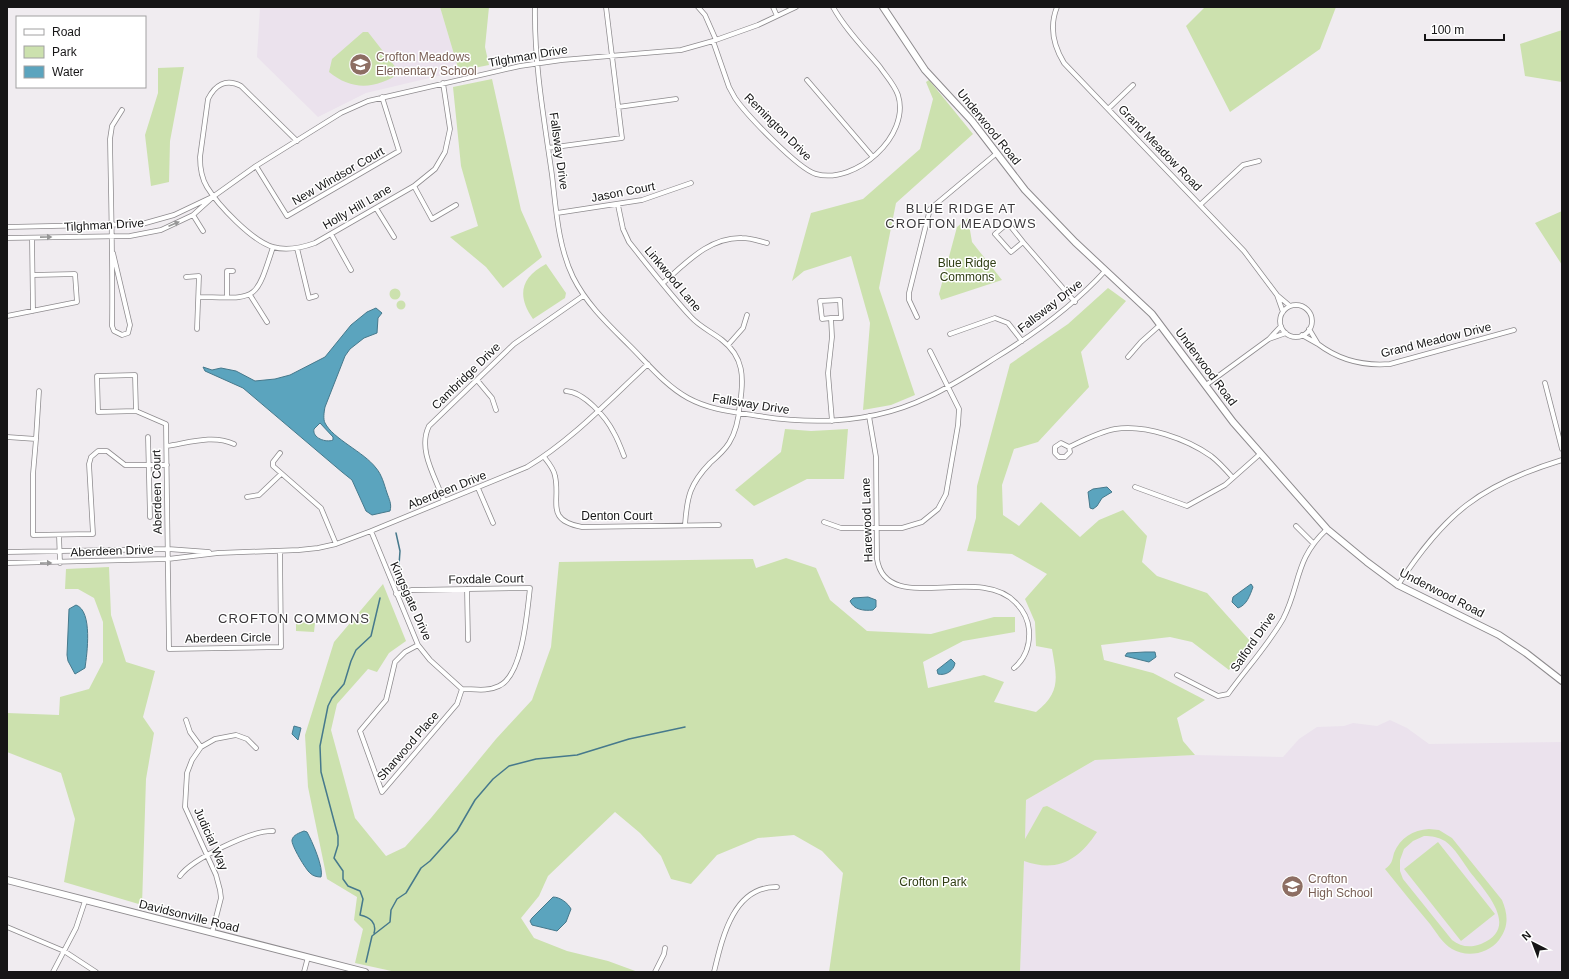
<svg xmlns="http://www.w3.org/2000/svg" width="1569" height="979" viewBox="0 0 1569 979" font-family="Helvetica,sans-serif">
<rect width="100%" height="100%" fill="#f0ecf0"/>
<path fill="#ebe2ed" d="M260,7H440L459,71L366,93L318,117L257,57Z
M1390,720L1407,728L1429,744L1562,742V972H1020L1026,800L1095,760L1195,755L1283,757L1299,739L1317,727L1344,726L1353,723L1377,726Z"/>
<path fill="#cce1ae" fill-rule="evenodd" d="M440,7H489L485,47L489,65L459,71Z
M1205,7H1336L1320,49L1230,112L1186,26Z
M1562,30V82L1525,76L1520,44Z
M363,32H368L400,73C376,89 352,91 329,72L332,59Z
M184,67L170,141L169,182L151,186L145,135L158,93V68Z
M492,79L521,210L542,257L503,288L486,267L450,237L478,226L461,166L453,87Z
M929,80L973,134L896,203L879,288L915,395L891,405L863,410L870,323L851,256L804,271L792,281L811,213L863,199L920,149L933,99L926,82Z
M1562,211V265L1535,223Z
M968,218L972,242L1002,280L941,300L939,294L957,227Z
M546,264L566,293L565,298L533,319C517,296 520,278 546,264Z
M1108,288L1126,301L1081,352L1089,387L1038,442L1014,449L1002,485L1003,515L1019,526L1041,502L1080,537L1099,520L1123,510L1147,536L1142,562L1157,576L1207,593L1250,641L1229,670L1192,642L1170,637L1101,645L1104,660L1153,673L1205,700L1177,718L1183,741L1195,755L1095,760L1026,800L1025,839L1043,807L1047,806L1097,832C1079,860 1057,873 1024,861L1020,972H829L843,873L822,851L794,835L758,838L717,855L691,884L671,879L661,856L640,833L615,812L548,876L539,896L521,918L534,938L567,951L608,961L638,972H396L355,963L363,929L354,920L357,897L327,879L308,787L305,735L334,642L383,584L406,641L389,653L377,672L368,669L337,704L331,730L355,818L386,856L405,847L431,818L496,739L532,700L551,647L559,562L753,559L756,568L786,558L816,568L830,600L867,631L931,634L994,617H1015V632L963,641L923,662L928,688L984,675L1004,682L994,702L1036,712C1061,692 1057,678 1052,649L1036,646L1035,622L1025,599L1047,574L1012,554L967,551L976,518L977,486L1010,364L1068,324Z
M389.5 294a5.5 5.5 0 1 1 11 0a5.5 5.5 0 1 1-11 0Z
M396.5 305a4.5 4.5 0 1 1 9 0a4.5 4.5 0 1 1-9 0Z
M785,429L811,431L848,429L844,479H807L754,506L735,490L781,452Z
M109,567L111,615L126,662L155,671L143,717L154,733L146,779L142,905L64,882L75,819L61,773L7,752V713L59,715L60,697L89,689L103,662V622L94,598L78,589H65L66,569Z
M296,622L315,623L314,632L296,631Z
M1429,829L1439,830L1452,838L1502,900C1508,914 1509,927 1499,940C1488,954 1467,958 1452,949C1443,944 1436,932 1430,924C1415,906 1400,888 1385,869C1392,864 1392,861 1394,853C1400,838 1413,830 1429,829ZM1424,836C1432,836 1438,837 1445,841C1455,848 1463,862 1470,872C1485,891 1521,928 1481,944C1470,948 1461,947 1452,940L1403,879L1400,871V860L1404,849L1413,841Z
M1438,842L1495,914L1461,941L1404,869Z"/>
<path fill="#5ba4be" stroke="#46798c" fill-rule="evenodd" d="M376,308L382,313L378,318L377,333L364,338L350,349L345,356L325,407C324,412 323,419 325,423C333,439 364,452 376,468C382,475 384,484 387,493C389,499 392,504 390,511L372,515L366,511L352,480L342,472L243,388L205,371L203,367L212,370L221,368L236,371L255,381L275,379L290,375L325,357L351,325L367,312ZM320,423L333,437V440C326,443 312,438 314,429Z
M1107,487L1112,492L1102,498L1097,506L1093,509L1090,508L1088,492L1093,489Z
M1251,584L1253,587C1250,595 1247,605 1238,608L1232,602L1233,597Z
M868,597L876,600V607L873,610C864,611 854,610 850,601L853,598Z
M76,605C93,611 87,654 85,668L75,674L68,661L67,655L69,609Z
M1145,652H1155L1156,657L1149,662L1125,656L1127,653Z
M951,659L955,663C954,671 945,676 938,674L937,670Z
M294,726L301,728L298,740L292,734Z
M304,831L307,832C312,841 324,868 321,877C317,877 313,876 310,873C306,870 291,845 292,840C293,835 299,833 304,831Z
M553,897C560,897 568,903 571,909L566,922L557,931L532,925L530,921L532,918Z"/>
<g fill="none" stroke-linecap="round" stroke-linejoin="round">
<path stroke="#46798c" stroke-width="1.5" d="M396,533L400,551L399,565
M374,933C377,923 370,917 360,915L363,899L360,891L348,886L343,879V871L334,858L338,845V836L321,772L320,746L328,706L332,698L344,684L351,661L356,650L371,636L380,598
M366,962L372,936L390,922L391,910L397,899L406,893L421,868L430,861L457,831L475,800L493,779L509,766L536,759L577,755L629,739L685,727"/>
<defs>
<path id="street" d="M535,7C534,63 544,119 552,175C556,209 558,246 573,277C587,305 609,325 631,347C649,365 666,386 688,398C710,410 734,412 759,416C816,425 875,423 928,397C952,386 973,372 995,358C1036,333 1073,306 1105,271
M698,7L705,15L716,40
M773,7L777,16
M1057,7C1049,27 1053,45 1064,63L1244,251L1277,295
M713,41L729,87L735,98C746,114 798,169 816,174C855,185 911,136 898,95C894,84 886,76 880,67C864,48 845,29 833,7
M807,80L872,156
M618,107L676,99
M1108,109L1133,85
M297,141L241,86C226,78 215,85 208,99L200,157C200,166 202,179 207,187C218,205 252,241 273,247C287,251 301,248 315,243L414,186L435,169L445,152L450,129L443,83
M548,148L622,138L606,7
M256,166L287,216L399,151L382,97
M414,186L432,219L456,205
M1201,204L1243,165L1259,161
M618,205L623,229L629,242C649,267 669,293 691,317C700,327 712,332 722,340C744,357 744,378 740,403C739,416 736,432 729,443C724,451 717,457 710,463C690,484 687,496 685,525
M376,208L394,237
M557,213L642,200L691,183
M193,215L203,231
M7,227L142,224L174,215L214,196
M331,234L351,270
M7,238L130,236L161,230L193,215L214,196L256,166L341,113L368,101L520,66L562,60L681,50L713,41L758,25L796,7
M32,238L33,311
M1023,242L1008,223L995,234L1011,252L1023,242L1075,302
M297,248L309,298L316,296
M113,253L130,325L128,333L122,335L114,331L112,326C113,263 111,201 110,139L112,126L122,110
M186,277L199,276L197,329
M663,283C686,263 709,237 742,238C751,238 759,241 767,243
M250,295L267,322
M199,297C257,298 255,303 273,247
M227,297V271H233
M1280 321a16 16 0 1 1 32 0a16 16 0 1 1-32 0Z
M1283,312L1277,295L1290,306
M7,316L77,302L75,274L33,275
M917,317L909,300V293L930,209L997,153
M831,318L822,319L820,301L840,300L841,318H831L832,337L828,373L832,421
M1281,326L1269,339L1286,333
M950,334L995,318L1008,323L1022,341
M1302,335L1318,344L1309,329
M1318,344C1339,360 1365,366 1390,364L1514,330
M728,345L743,328L747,315
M1128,357L1141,342L1160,325
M477,380L492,398L496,410
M1545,383L1562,449
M1206,385L1269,339
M566,391C584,392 606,417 614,433C618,440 621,448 624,456
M136,411L135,375L97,376L98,412L136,411L166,424L169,649L281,647L280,551
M869,416L876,457L877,559C886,617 979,563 1016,603C1023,610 1028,619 1029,630C1030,645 1026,658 1014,668
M7,437L36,439L33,474V535L93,534L89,464L91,457L98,451H107L125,465H167
M148,437L150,517
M36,439L39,391
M167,446C188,443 213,434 234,444
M1069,447L1070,452L1065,457H1059L1055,453V447L1061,443L1069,447C1084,440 1099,432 1115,429C1145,424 1187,439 1211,456C1219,462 1226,470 1233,478
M280,453L273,462V466L321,508L336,544
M544,457C548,462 554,469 555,476C561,501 544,520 582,527L719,525
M1135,487L1187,506L1225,485L1260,454
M478,488L493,523
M247,497L259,495L281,474
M444,501C436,478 417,450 429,426L514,344L583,296
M824,522L841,528H902L922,522L938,509L946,494L958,425L959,409L930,351
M1296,526L1313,543
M371,531L418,645L430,660L462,689
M59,535L60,563
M7,552L168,549L209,552
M7,563L168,559L218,553L299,550L318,548L336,544L371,531L527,467C572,440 609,400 648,364
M1398,585C1445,513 1480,485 1562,460
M467,589L468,640
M396,594L412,590L530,588C527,612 523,675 499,686C487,692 474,689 462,689
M418,645L405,652L395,662L386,700L360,731L382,792L457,704L462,689
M1177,675L1218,696L1228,694C1246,669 1268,645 1283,619C1301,584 1294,560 1327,529
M186,720L190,732L201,747
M180,876C192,859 252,830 273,831
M7,927L64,951L96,972
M212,933L221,898L220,890L216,875L185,807L187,773L192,760L201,747L215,739L236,735L247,739L256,748
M53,972L76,928L85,901
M304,972L308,957
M655,972L664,954L665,948
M714,972C722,939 733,886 777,887"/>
<path id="secondary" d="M883,7L925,70L972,121L1025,190L1075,242L1152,314L1233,422L1327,529L1367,562L1398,585L1499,635L1526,653L1562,681
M7,880L365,972"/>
</defs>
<use href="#street" stroke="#8e8b8e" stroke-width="5.5"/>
<use href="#secondary" stroke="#8e8b8e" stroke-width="8"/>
<use href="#street" stroke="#fff" stroke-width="4"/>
<use href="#secondary" stroke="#fff" stroke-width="6"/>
</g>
<defs><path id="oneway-solid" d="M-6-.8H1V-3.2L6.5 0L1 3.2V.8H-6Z"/></defs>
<g fill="#969696">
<use href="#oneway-solid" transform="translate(174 224) rotate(-23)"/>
<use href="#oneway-solid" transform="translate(46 237) rotate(-1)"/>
<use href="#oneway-solid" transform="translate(46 563) rotate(-1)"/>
</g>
<defs>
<symbol id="school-disc" viewBox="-11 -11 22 22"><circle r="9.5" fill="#8d6e63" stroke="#fff"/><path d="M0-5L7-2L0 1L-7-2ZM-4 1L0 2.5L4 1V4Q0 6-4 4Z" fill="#fff"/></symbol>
</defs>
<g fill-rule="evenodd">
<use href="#school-disc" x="348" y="52" width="25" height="25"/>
<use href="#school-disc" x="1280" y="874" width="25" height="25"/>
</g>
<g text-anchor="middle" stroke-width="3" stroke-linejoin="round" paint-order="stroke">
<g font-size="12" fill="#161516" stroke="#fff">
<text transform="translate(528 56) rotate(-10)" y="4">Tilghman Drive</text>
<text transform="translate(778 127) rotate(45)" y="4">Remington Drive</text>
<text transform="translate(989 127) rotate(51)" y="4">Underwood Road</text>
<text transform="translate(1160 148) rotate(46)" y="4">Grand Meadow Road</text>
<text transform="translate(559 151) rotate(82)" y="4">Fallsway Drive</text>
<text transform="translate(338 176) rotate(-30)" y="4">New Windsor Court</text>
<text transform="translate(623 192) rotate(-11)" y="4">Jason Court</text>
<text transform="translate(357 207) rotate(-30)" y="4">Holly Hill Lane</text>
<text transform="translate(104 225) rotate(-3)" y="4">Tilghman Drive</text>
<text transform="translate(673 279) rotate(50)" y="4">Linkwood Lane</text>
<text transform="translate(1050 306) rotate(-38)" y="4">Fallsway Drive</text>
<text transform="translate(1436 340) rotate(-14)" y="4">Grand Meadow Drive</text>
<text transform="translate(1206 367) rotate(53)" y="4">Underwood Road</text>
<text transform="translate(466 376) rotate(-44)" y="4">Cambridge Drive</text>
<text transform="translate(751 404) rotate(9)" y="4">Fallsway Drive</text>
<text transform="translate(447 490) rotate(-22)" y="4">Aberdeen Drive</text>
<text transform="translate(157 492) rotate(-91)" y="4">Aberdeen Court</text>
<text x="617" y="520">Denton Court</text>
<text transform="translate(867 520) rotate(-92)" y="4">Harewood Lane</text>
<text transform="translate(112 551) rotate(-2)" y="4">Aberdeen Drive</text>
<text transform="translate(486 579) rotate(-1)" y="4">Foxdale Court</text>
<text transform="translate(1442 593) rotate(27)" y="4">Underwood Road</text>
<text transform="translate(411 601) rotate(66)" y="4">Kingsgate Drive</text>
<text transform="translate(228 638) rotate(-1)" y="4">Aberdeen Circle</text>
<text transform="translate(1253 642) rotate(-55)" y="4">Salford Drive</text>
<text transform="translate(408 746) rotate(-49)" y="4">Sharwood Place</text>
<text transform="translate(211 839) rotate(66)" y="4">Judicial Way</text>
<text transform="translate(189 916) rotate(14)" y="4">Davidsonville Road</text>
</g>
<g font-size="12" fill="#785e54" stroke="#fff" text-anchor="start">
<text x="376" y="61">Crofton Meadows<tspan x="376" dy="14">Elementary School</tspan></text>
<text x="1308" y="883">Crofton<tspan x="1308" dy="14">High School</tspan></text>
</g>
<g font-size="12" fill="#303e14" stroke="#fff">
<text x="967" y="267">Blue Ridge<tspan x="967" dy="14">Commons</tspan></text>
<text x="933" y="886">Crofton Park</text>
</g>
<g font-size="13" letter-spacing="1" fill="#3b383b" stroke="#fff">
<text x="961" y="213">BLUE RIDGE AT<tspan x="961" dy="15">CROFTON MEADOWS</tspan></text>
<text x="294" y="623">CROFTON COMMONS</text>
</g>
</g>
<rect width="1569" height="979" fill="none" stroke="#161516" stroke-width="16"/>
<rect x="16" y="16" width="130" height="72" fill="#ffffff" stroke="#a2a1a2"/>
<rect x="24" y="29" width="20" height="6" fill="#ffffff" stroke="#a2a1a2"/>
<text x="52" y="36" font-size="12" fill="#161516">Road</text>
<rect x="24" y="46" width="20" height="12" fill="#cce1ae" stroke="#a2a1a2"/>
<text x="52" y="56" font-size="12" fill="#161516">Park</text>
<rect x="24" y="66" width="20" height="12" fill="#5ba4be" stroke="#a2a1a2"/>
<text x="52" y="76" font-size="12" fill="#161516">Water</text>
<g transform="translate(1533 943) rotate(318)" stroke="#ffffff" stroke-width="3" paint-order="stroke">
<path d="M0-3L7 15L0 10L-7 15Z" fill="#161516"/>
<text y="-6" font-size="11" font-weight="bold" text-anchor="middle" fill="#161516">N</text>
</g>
<path d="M1425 34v6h79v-6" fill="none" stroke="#161516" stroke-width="2"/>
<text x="1431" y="34" font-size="12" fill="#161516" stroke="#ffffff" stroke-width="3" paint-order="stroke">100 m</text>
</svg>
